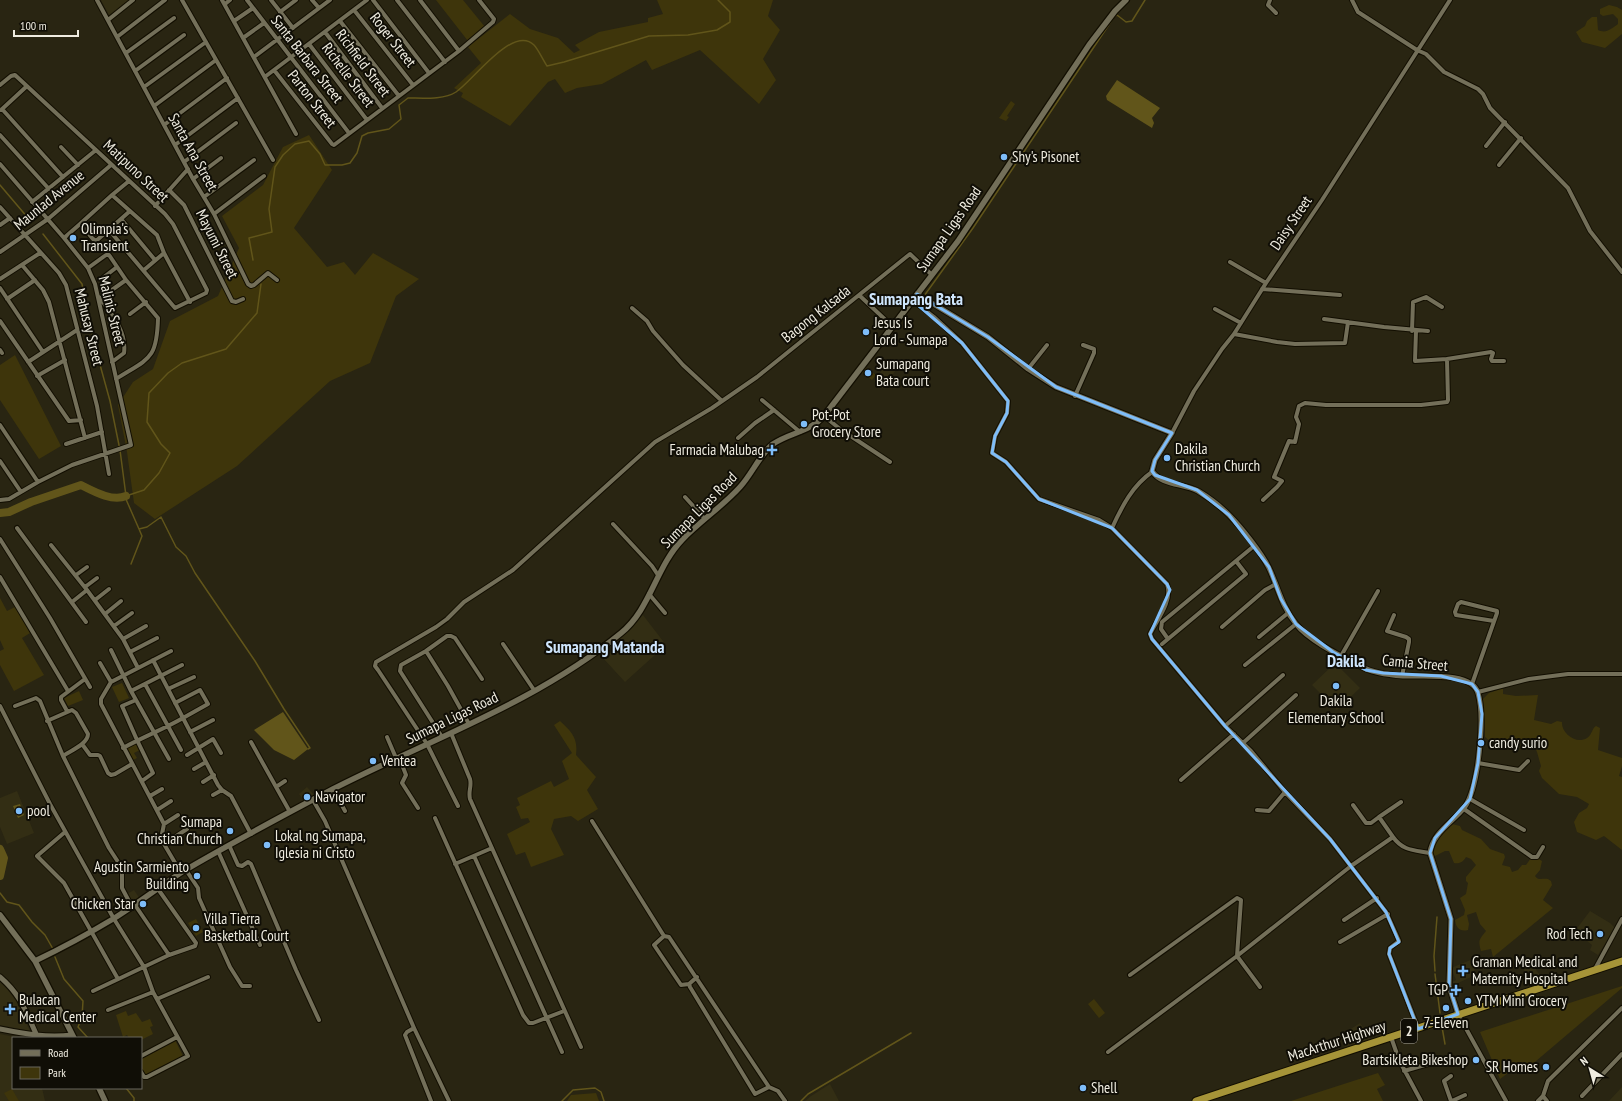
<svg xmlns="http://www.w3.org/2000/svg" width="1622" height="1101" viewBox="0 0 1622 1101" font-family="'PT Sans Narrow',sans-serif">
<rect width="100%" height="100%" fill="#292512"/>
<path fill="#332e14" d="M101,0H129L109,15Z
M887,363L896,370L883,388L874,381Z
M643,615L666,645L625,682L603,658L613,651L608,645L627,631Z
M1335,663L1360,688L1337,710L1312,685Z
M307,787L315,796L305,802L299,794Z
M17,791L34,833L7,844L0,827V798Z
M134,890L140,899L134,903L127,894Z
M1590,911L1610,923L1615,928L1598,955L1590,950L1592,945L1575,931Z
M1473,959L1475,975L1454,985L1452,982L1456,980L1451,968Z
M1531,962L1543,980L1530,986L1523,967Z
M0,982L8,990L16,1001L30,1031L0,1025Z
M1360,1023L1371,1038L1345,1048L1340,1036Z
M0,1034L19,1038H13V1088H42L45,1101H0Z
M830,1084L839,1101H805L811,1096Z
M1622,1087V1101H1609Z"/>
<path fill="#3e350b" d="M436,0H463L485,27L468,41Z
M657,0H773L768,16L780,30L763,59L776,80L759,104L700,50L652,70L646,60L602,84L577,88L565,93L555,79L548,82L510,126L461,97L463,93L454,88L481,63L468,47L510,14L530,29L558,38L574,53L580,50L575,45L599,32L648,22V18L663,14Z
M1609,5L1617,7L1622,10V34L1605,48L1582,42L1576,32L1585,26L1587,21L1592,17H1597L1598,30C1606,34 1611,29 1618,24V19L1613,14L1603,16L1600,14V9Z
M1011,101L1015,104L1007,116L1009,117L1006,121L999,118Z
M309,135L332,170L294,228L327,267L344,262L355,275L373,253L419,279L396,296L370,363L330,381L237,466L155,519L134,503L127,452L118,405L133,382L153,369L170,321L218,296L239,248L222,216L263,185L283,147Z
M15,355L61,446L39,459L0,400V365Z
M864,366L876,375L872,380L860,371Z
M0,598L7,611L15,607L30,633L22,638L44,675L14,691L0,665V651L4,649L0,640Z
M122,683L129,698L119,702L112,687Z
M1503,688V694L1516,696L1538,695L1534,720L1551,724L1557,721L1562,722C1561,733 1576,745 1587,738C1592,735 1592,728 1596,726L1600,728L1598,750L1622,758V766L1619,776L1622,777V850L1604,836L1596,840L1577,832L1574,822L1579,813L1587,808L1589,804L1577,797L1559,794L1542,778L1539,771L1541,766L1537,752L1534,745L1531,743L1491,742L1485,737L1484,714L1481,701L1489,693Z
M79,691L83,700L68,706L64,698Z
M560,721C572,732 578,738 576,755L596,777L587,790L598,809L578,821L571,816L554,819L551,829L564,855L531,867L525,852L516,855L507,834L530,822L528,818L521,819L516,807L520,805L517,798L551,781L554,787L569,779L562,761L572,753L554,725Z
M137,743L140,750L134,753L137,758L131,761L125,749Z
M1452,824L1460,826L1462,830L1481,839L1490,849L1504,854L1505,857L1502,865L1510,867L1512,872L1518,870L1522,865H1526L1531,858H1537L1542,861L1540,870L1535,876C1538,881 1543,878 1548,879L1551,881L1552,885L1543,900L1553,908L1493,957L1491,949L1481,951C1478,940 1479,940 1486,931L1480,924L1476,912L1467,915L1469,924L1468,930C1460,932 1456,928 1455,920L1464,915L1465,910L1460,898L1466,894L1468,883L1466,881V877L1476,865L1471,859L1466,857C1463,862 1460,864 1454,863L1449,851H1445L1435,856L1432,854V849L1435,845L1434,843L1438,837Z
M196,919L203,932L196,936L188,923Z
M1622,986V988L1522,1073L1516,1067L1500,1079L1480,1032Z
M1094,999L1105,1013L1099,1018L1088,1004Z
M126,1011L128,1016L136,1013L142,1022L150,1019L153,1026L150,1027L153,1034L141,1040V1038H129L127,1035L123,1037L116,1015Z
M175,1040L183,1056L145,1076L141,1067V1058Z
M1378,1073L1385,1085L1377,1089L1383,1101H1291Z
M12,1089L19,1101H9L4,1093Z
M596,1093L599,1101H567L571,1095Z"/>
<path fill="#61551a" d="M1117,80L1160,108L1152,118L1154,123L1152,128L1107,100L1106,96Z
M283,712L308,749L294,760L274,750L254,730Z
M20,804L24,815L18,818L13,806Z"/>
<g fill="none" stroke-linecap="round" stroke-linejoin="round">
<path stroke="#61551a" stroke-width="1.5" d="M0,185L28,218
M43,234L82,284L94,343L110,401L120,450L126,496L144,490L159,473L170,453L161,444L147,422L149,393L168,373L182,363L226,349L257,313L261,284
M253,260L249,238L272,232L269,209L275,167L283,155L295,144L309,141L320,154L325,165H342L350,163L357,153L362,136L368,133L389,129L401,119L399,105L408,98C422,98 444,100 456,92C473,81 513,24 534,45C538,49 543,60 547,66L564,62L649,36L688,35L717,30L730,22V12L718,0
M919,303L973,228L1114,17L1117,15L1126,22L1132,21L1145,0
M125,497L139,529L147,527L161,517L176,547L186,556L195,573L255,661L284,709L310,748L308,749
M131,564L142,536L139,529
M0,893L7,902L19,905L32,922L45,935L53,949
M55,957L64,979L83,1001L82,1017L78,1027L88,1038
M1435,971L1434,956L1437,917
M1435,974L1440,1013
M1442,1027L1445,1044
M126,1088L134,1098V1101
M562,1101L573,1090L595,1088L601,1092L604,1101
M801,1101L808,1094L911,1033"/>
<path stroke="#61551a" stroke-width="8" d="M0,513L9,512L31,502L81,485C93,491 112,502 126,496
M0,849L4,858L0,876"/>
<defs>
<path id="minor" d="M97,0L193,179L214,214L248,284L251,286L254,285L268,273L277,280
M182,0L273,160
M222,0L296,134
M247,0L349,133
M271,0L293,28
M312,0L319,8
M373,0L429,73
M397,0L445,62
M420,0L459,51
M1270,0L1268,5L1276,13
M1352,0L1358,12L1417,50L1426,54L1444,72L1478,89L1483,94L1490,108L1568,188L1590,231L1622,272
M225,4L230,0
M354,10L413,85
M280,12L296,0
M108,20L133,0
M234,21L253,8
M340,21L399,96
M325,32L382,108
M117,37L165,0
M243,38L264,23
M309,44L367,120
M126,53L174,18
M254,57L330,0
M274,70L332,144L334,145L459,51L493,22L494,19L479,0
M135,71L184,35
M266,76L367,0
M0,85L11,76L15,75L165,214L173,224L207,290L206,293L175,308L109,230
M144,87L206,42
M154,106L216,60
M2,109L63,177
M1,110L27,86
M164,125L227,78
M0,135L49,189
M175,145L238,98
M1486,146L1505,122
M61,147L78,165
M184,162L236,123
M0,164L64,238L88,268L95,284L131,445L72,465L38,482L9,499L0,500
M1499,165L1521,138
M193,179L221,158
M169,190L184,205L232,301L236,302L243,299
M112,195L129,181
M204,197L254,160
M32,202L96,150
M155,206L188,169
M0,207L59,273L66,285L97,406L109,474
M214,214L264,176
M121,219L155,260
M80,224L112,195L157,235L164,253L190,302
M0,225L10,218
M64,238L80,224L93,239L96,241L130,211
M0,252L48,219L111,165
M1230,262L1266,283
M22,265L43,290L49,302L85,438
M88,268L106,255H109L126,280L158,318C157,360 149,358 116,379
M144,270L164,253
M104,277L117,267
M0,279L40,253
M0,288L43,352
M1262,289L1340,295
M109,292L126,280
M859,295L893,327
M99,297C111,313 127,331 124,353L112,362
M7,299L35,280
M912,300L934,317L962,343L1008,401L1007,413L995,436L992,453L1006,462L1039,499L1099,520L1112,528L1167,584C1173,600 1157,620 1150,634L1152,639L1225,726L1251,751L1285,792L1330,839L1386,912L1399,941L1390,948L1389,954L1418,1028
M632,308L647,321L653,331L683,365L722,401
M1215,309L1241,323
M130,314L146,302
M1324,319L1384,327L1428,331
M0,321L69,421L81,420
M1412,331L1413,302L1426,297L1442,307
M1234,334L1277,342L1295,344L1345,343L1348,322
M0,350L2,353
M1447,359L1491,352L1493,353L1491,359L1492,361H1504
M28,362L77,330
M1028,369L1047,345
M37,376L65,360
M1075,396L1094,353V349L1083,345
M762,400L800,432
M824,416L840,429L890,462
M0,425L38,482
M1172,433L1194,391L1222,349L1234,334L1266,283L1322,200L1450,0
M738,438L755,423L774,410
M66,444L102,432
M0,461L21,492
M685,497L705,519
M1263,500L1277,487L1282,481L1274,477L1289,441L1295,442L1299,424L1296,417L1299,406L1305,403L1326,405H1421L1447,402L1448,400L1447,359L1415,361L1416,331
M613,524L652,566L658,575
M17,528L86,622
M1112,528C1122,506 1133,485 1152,472
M0,539L50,618L90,687
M51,545L87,590L123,639L138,668
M76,575L87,567
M0,577L68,691
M85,587L97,578
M649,594L665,613
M95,600L109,589
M72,602L87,590
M105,614L121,601
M1394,615L1387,631L1406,637L1409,639V642L1402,676
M114,626L132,613
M1222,627L1265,590L1276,584
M1259,637L1288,613
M123,639L146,626
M1168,639L1161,629L1162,622L1254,546
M503,644L534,690
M1162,644L1246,574L1236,561
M111,650L131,691
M171,651L111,682L101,699V704L164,824L162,834L164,844L181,873
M426,651L448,686L469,724
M130,652L157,638
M1341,656L1378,591
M100,663L111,682
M1245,665L1296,624
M145,684L181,750
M1472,684L1497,613V611L1461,602L1458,604L1455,612L1456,615L1494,621
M168,689L194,677
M1478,692L1529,679L1568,674H1622
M136,700L131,691L182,665
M175,703L200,690L208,704L183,718L218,785L222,790L231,796L251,834
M0,706L50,804L114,919L144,967L153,992L188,1056L147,1077H144L141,1072
M15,706L36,698L40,701L63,756L109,848L122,868V888L132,907
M67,711L61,700V697L85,679
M47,721L72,710L76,713L88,734C88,744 70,751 63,756
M1225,726L1283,675
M190,732L213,720
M451,733L470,779C472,786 468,791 470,799L581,1047
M387,737L396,758
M442,737L400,671L401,665L426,651L447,636H451L455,638L482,679
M251,742L290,812
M1243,743L1296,695
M82,744L90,755H98L100,756L108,773L111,775L115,774L132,764
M123,748C143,737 164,729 183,718L153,660
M187,755L213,739L221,753
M399,757L406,775L402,783L418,808
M1478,763L1519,770L1528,761
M194,769L206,762
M1181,780L1234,734
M142,781L153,773L137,740L122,706L136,700L169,759
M203,782L214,775
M276,787L285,781
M333,789L345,811
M213,795L222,790
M150,796L162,789
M1470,799L1524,830
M313,800L325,821L414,1028L449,1101
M1353,805L1366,823H1371L1379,817L1393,837
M458,806L427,744L378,670L375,666L376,662L436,627L447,619L464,602L513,570L655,442L712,408L757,377L910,254L932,275
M1464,809L1532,857H1537L1543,847
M157,810L171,801
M1257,810L1269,811L1285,792
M1379,817L1401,802
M435,818L523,1015L529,1023H533L564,1011
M592,821L664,936L669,937L769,1087L778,1091L785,1101
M164,824L178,815
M65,832L37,856L64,883L118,979
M164,844L187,829
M229,845L238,865L242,866L248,862L251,864L296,970L319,1020
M218,851L260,945
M474,856L562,1052
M455,864L492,848
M186,870L198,888L199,898L230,967L242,986H250
M135,905L169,955
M1344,920L1377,898
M664,936L654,945L681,985L689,984
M1340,942L1388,914
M1595,969L1622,919
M1130,975L1237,898L1241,900L1237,956L1260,987
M697,977L689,984L690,987L755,1094L769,1087
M93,991L169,955L195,946L196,943L158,889
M157,999L208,977
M108,1010L153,992
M1458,1014L1506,1101
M414,1028L407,1032L405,1035L431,1101
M1391,1037L1399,1060L1421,1101
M1108,1052L1237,956L1351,866L1393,837C1403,851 1414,850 1430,853
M141,1056L177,1037
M1404,1071L1435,1062
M1543,1096L1547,1101
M1582,1096L1622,1054
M1451,1101L1444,1081L1451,1076
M1452,1101L1465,1095
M1538,1101L1543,1096L1548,1081L1622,1008"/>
<path id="tertiary" d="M917,294L988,337L1028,369L1056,387L1172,433L1155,460L1152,471C1162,486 1183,483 1198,491C1208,497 1220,506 1229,515C1241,527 1261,552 1269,568C1278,587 1282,607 1296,624C1309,641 1343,657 1362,667C1373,673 1390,675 1403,676C1421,677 1472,671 1478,693C1485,717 1479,788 1464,808C1453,822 1432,833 1430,853L1451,919L1449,986L1458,1014
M0,977C21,995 26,1012 37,1036
M0,1029C25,1034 47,1038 72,1035"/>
<path id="secondary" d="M0,915L35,961L74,1038
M35,961C62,948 88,934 113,919C137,904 159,887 182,872C231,843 282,816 333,789C429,740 537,702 621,633C650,610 656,567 682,540C700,521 723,506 740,487C752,474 760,454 773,444C791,432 808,433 824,416L958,241L1089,45L1115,11L1126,0
M99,1088L105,1101"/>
<path id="trunk" d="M1196,1101L1622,961"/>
</defs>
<use href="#minor" stroke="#120e01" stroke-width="6"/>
<use href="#tertiary" stroke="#120e01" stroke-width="7"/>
<use href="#secondary" stroke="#120e01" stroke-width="8"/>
<use href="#trunk" stroke="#120e01" stroke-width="9"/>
<use href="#minor" stroke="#736f59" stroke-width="4"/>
<use href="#tertiary" stroke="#736f59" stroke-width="5"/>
<use href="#secondary" stroke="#736f59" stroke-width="5.5"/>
<use href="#trunk" stroke="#a69438" stroke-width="7"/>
</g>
<path fill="none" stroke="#7ebdf9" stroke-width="3" stroke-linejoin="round" d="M917,294L988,337L1056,387L1172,433L1155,460L1152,471L1155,475L1197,490L1229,515L1269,567L1281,599L1296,624L1333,652L1366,670L1383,673L1441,676L1472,684L1478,692L1482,714L1478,763L1470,799L1435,838L1430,853L1451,919L1449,986L1458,1014L1418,1029L1389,954L1390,948L1399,942L1386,912L1330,839L1225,726L1152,639L1150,634L1170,590L1167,584L1112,528L1039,499L1006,462L992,453L995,436L1007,413L1008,401L962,343L912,300Z"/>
<g fill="#7ebdf9" stroke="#100e06" stroke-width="1.5">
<circle cx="1004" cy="157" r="4"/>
<circle cx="73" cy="238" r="4"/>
<circle cx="866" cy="332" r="4"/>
<circle cx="868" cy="373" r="4"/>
<circle cx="804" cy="424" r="4"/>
<path d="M770 444h4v4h4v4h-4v4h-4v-4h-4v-4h4z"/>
<circle cx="1167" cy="458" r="4"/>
<circle cx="1336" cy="686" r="4"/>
<circle cx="1481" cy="743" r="4"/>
<circle cx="373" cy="761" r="4"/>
<circle cx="307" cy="797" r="4"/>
<circle cx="19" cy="811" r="4"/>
<circle cx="230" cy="831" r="4"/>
<circle cx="267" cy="845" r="4"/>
<circle cx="197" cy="876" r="4"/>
<circle cx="143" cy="904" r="4"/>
<circle cx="196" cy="928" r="4"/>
<circle cx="1600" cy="934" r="4"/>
<path d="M1461 965h4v4h4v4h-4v4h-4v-4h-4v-4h4z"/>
<path d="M1454 984h4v4h4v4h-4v4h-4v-4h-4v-4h4z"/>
<circle cx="1468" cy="1001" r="4"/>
<circle cx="1446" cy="1008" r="4"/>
<path d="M8 1003h4v4h4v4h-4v4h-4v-4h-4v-4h4z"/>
<circle cx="1476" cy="1060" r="4"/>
<circle cx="1546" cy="1067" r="4"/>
<circle cx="1083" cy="1088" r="4"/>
</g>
<g text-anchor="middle" stroke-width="4" stroke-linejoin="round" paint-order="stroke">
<rect fill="#100e06" stroke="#aca99f" stroke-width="1" x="1401" y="1019" width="16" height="24" rx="3"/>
<g font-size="14" font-weight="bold" fill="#efece0">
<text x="1409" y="1036">2</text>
</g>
<g font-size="15" fill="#efece0" stroke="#100e06">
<text transform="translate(393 40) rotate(52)" y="5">Roger Street</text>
<text transform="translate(307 59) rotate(52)" y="5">Santa Barbara Street</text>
<text transform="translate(363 63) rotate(53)" y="5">Richfield Street</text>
<text transform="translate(348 75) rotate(53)" y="5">Richelle Street</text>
<text transform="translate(312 99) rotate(52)" y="5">Parton Street</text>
<text transform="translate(193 152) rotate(61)" y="5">Santa Ana Street</text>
<text transform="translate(136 171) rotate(43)" y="5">Matipuno Street</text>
<text transform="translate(49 200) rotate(-39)" y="5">Maunlad Avenue</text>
<text transform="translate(1291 223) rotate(-56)" y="5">Daisy Street</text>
<text transform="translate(949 229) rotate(-55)" y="5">Sumapa Ligas Road</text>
<text transform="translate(217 244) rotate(63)" y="5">Mayumi Street</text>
<text transform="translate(112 311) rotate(76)" y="5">Malinis Street</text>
<text transform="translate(816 314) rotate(-38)" y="5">Bagong Kalsada</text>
<text transform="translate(89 327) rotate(76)" y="5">Mahusay Street</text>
<text transform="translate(699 510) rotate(-45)" y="5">Sumapa Ligas Road</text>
<text transform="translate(1415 663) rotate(5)" y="5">Camia Street</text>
<text transform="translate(452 718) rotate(-26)" y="5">Sumapa Ligas Road</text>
<text transform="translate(1337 1041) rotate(-18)" y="5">MacArthur Highway</text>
</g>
<g font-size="15" fill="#efece0" stroke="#100e06" text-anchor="start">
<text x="1012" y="162">Shy's Pisonet</text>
<text x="81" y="234">Olimpia's<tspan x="81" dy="17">Transient</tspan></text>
<text x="874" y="328">Jesus Is<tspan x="874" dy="17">Lord - Sumapa</tspan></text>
<text x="876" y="369">Sumapang<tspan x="876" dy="17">Bata court</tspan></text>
<text x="812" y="420">Pot-Pot<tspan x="812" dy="17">Grocery Store</tspan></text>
<text x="1175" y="454">Dakila<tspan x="1175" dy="17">Christian Church</tspan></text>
<text x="764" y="455" text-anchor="end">Farmacia Malubag</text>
<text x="1336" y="706" text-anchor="middle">Dakila<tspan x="1336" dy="17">Elementary School</tspan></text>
<text x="1489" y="748">candy surio</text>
<text x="381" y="766">Ventea</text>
<text x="315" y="802">Navigator</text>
<text x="27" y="816">pool</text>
<text x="222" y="827" text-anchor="end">Sumapa<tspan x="222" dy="17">Christian Church</tspan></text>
<text x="275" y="841">Lokal ng Sumapa,<tspan x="275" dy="17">Iglesia ni Cristo</tspan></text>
<text x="189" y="872" text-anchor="end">Agustin Sarmiento<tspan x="189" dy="17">Building</tspan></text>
<text x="135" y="909" text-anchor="end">Chicken Star</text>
<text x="204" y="924">Villa Tierra<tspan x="204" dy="17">Basketball Court</tspan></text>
<text x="1592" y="939" text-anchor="end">Rod Tech</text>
<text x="1472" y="967">Graman Medical and<tspan x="1472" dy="17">Maternity Hospital</tspan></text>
<text x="1448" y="995" text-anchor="end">TGP</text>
<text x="19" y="1005">Bulacan<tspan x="19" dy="17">Medical Center</tspan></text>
<text x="1476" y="1006">YTM Mini Grocery</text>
<text x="1446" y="1028" text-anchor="middle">7-Eleven</text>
<text x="1468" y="1065" text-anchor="end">Bartsikleta Bikeshop</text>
<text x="1538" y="1072" text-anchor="end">SR Homes</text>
<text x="1091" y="1093">Shell</text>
</g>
<g font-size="17" font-weight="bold" fill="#cfe6fd" stroke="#100e06">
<text x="916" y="305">Sumapang Bata</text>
<text x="605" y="653">Sumapang Matanda</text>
<text x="1346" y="667">Dakila</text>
</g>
</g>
<rect x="12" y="1037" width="130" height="52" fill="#100e06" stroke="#69675d"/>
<rect x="20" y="1050" width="20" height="6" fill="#736f59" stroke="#69675d"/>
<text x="48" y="1057" font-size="12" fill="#efece0">Road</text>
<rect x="20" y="1067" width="20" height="12" fill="#3e350b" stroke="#69675d"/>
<text x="48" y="1077" font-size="12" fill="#efece0">Park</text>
<g transform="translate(1590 1069) rotate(323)" stroke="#100e06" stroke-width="3" paint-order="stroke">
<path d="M0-3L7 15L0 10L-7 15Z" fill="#efece0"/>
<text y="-6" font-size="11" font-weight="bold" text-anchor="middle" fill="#efece0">N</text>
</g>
<path d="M14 30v6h64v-6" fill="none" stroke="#efece0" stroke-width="2"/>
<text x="20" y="30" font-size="12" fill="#efece0" stroke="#100e06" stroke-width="3" paint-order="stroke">100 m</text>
</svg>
